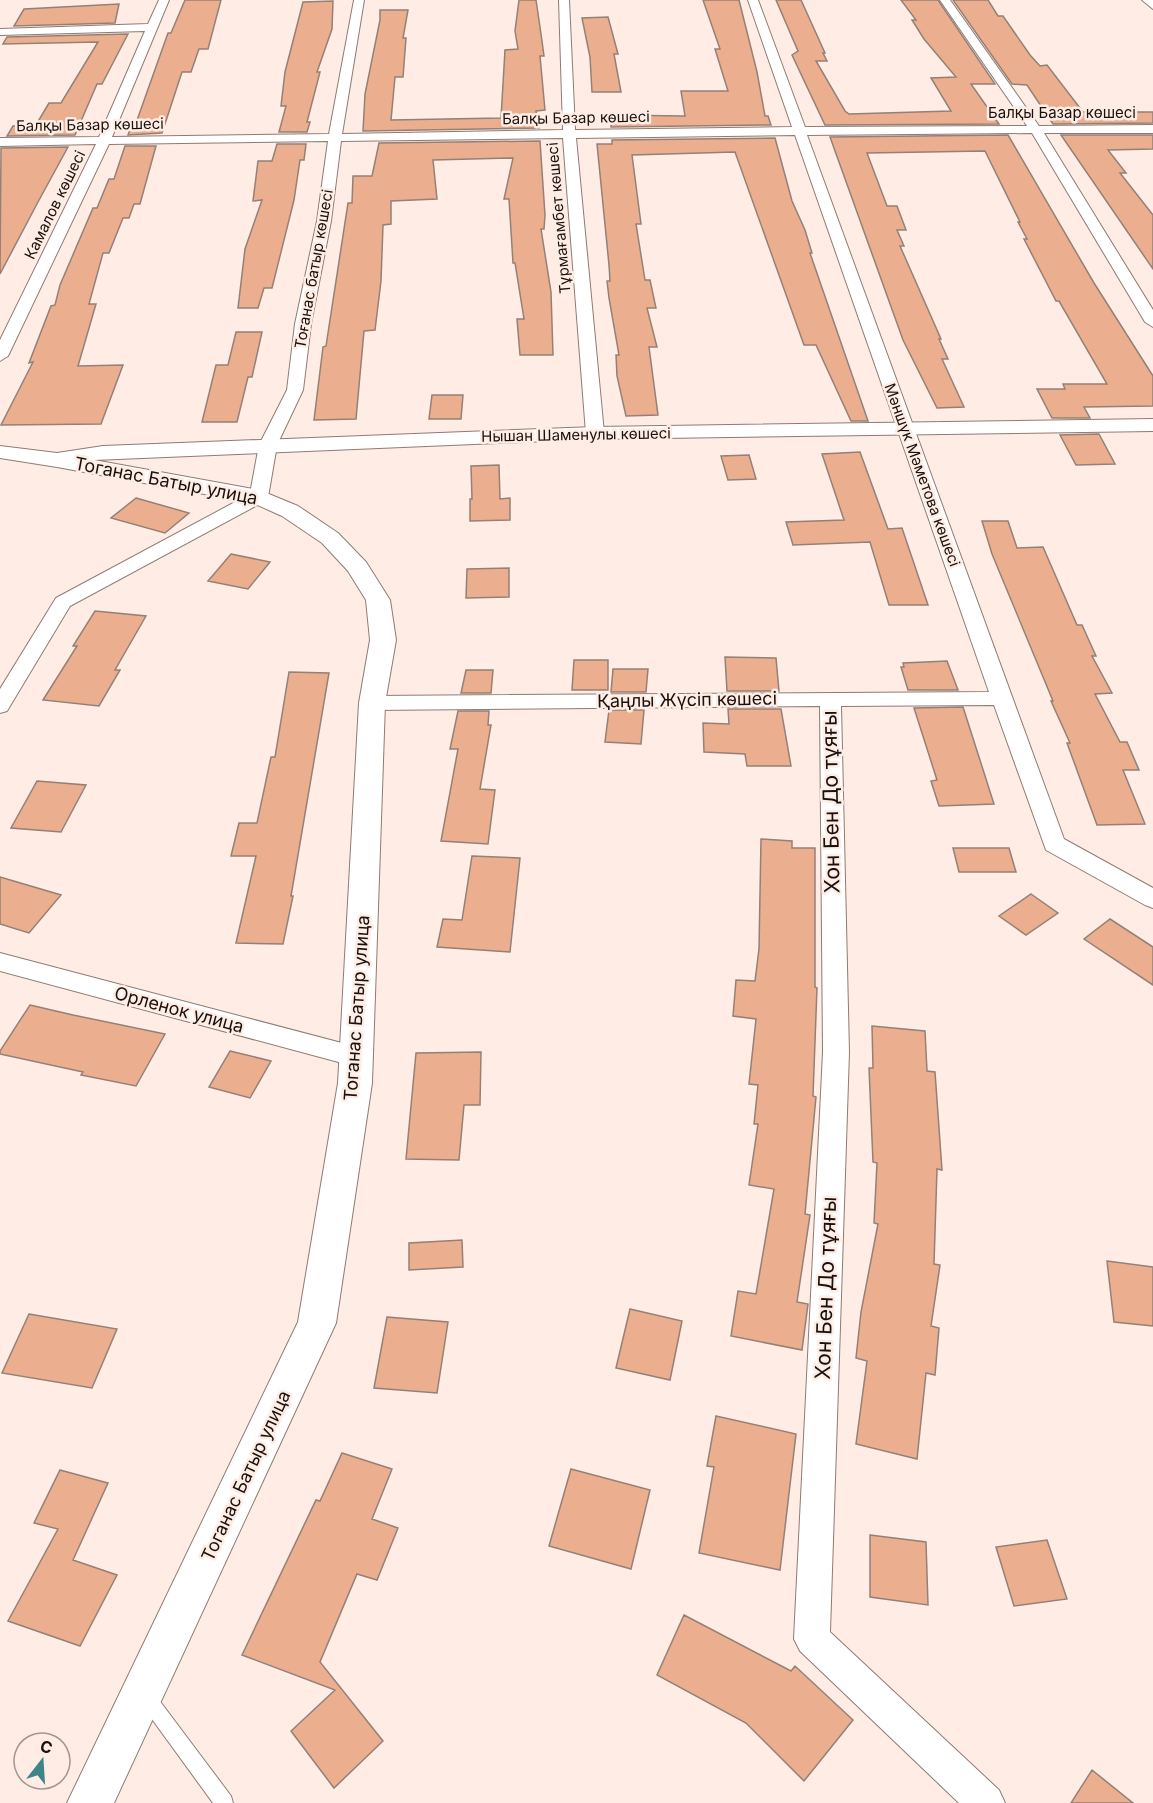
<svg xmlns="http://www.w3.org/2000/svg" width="1153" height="1803" viewBox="0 0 1153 1803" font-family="Inter,sans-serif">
<rect width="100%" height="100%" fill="#ffede5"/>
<path fill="#ebaf90" stroke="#948076" stroke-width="1.5" d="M185,0H221L208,49H199L191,72H182L162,133L128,135L132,123H136L168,33H171Z
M519,0H536L541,34L544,56H540L545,110L536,111L539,128L363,131L365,94L380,20V10H408L403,38H406L403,77H395L391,120L501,118L505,50L518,49L515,31Z
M703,0H739L757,72L765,116H768L771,125L611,127V115L685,116L681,91H728L715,49H720Z
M776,0H801L825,53H823L827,61H816L845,111L849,114L951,111L931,78L956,77L924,39L912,20H916L901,0H938L995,84H971L999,124L825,125L792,55L798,51Z
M953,0H988L998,16H1003L1030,55L1040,66L1047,65L1083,112H1153V123L1053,124L1027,85L1012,84Z
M333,1L332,29L317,72H320L307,122H310L307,132H279L286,106H281L285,72L303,2Z
M119,4L115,23L14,26L24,9Z
M608,17L618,54H614L621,92H592L590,57L582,18Z
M128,34L102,84H97L75,135L7,136L13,126L36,125L49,103H61L98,42L3,44L7,37Z
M1008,135L1094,283L1153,376V406L1084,407L1090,418H1052L1037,389H1065L1063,384H1107L1059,301H1056L1024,239H1027L1018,222H1020L985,151L867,153L887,206H897L906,230H897L904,246H900L941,339H939L948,359H942L964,407L937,408L903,340L830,137Z
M1061,135H1153V149L1108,150L1126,173H1120L1153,215V269Z
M775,138L792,201L805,230L812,253H810L868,421H851L816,345H804L735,152L632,155L641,224H636L645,280H650L656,308H647L657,347H649L658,415L626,416L617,376L616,355H619L609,298L607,281H610L609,265L597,144H612V140Z
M540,141L545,215L544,229H541L551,292L553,355H520L517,319H524L515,263H513L509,199H504L513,158L433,160L437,199L391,201V224L383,225L381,281L375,330L364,331L356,419L314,420L323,347L326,346L348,203H352L353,176H372L379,143Z
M277,144H306L304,160H300L294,200L272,288H264L258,308H238L245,249L262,200L253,201L258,161H272Z
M125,146H156L140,204H134L129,218H123L109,253H103L89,304H96L78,366L123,365L101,424L1,425L33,362L29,363L51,306L55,305L60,285L93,208H97L109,179H114Z
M68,147L38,202L0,274L1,148Z
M236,332H262L252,377H248L237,422H202L216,365H228Z
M432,395H463L461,419H429Z
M1099,434L1115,464L1076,465L1060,435Z
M860,452L888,529L902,528L928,605H889L870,542L793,545L786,522L844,520L822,454Z
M749,455L756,479L728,480L721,456Z
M499,465L500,499L510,498V520L470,521V499H472L471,466Z
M136,498L189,513L165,533L111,518Z
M982,521H1008L1017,548L1043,547L1077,625H1082L1096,656H1092L1112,693L1095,694L1120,742H1127L1139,770H1123L1145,824L1097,825L1067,743H1070L1051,701H1053L992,554Z
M231,554L270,562L248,589L208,581Z
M509,568V597L466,598L467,569Z
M95,611L146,616L115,670H120L99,706L43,700L77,646H73Z
M725,657L776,658L779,691H727Z
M574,660H608V690H572Z
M947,661L958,690H908L901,667H904L903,663Z
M613,669H648L646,692H611Z
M466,670H493L491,693H461Z
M289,672L329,673L291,896H293L283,944L236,943L256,856H231L239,823H257L271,757H275Z
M963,707L994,804L939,806L931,781L937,780L914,708Z
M728,709H781L791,766H747L745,754L704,752L703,723L729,724Z
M609,710H644L641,744L605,742Z
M458,711H489L488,725H491L480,789L495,790L488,844L441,841L458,749H450Z
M37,781L86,785L61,832L11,828Z
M761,839L792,841V848H815V987L817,988L813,1096L816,1097L805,1214L810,1215L797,1302L808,1304L802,1350L731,1336L738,1291L756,1294L774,1189L749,1185L758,1124H754L758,1085L749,1084L756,1019L733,1016L736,980L755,981L759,949Z
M953,848H1009L1016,872H959Z
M472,856L520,858L510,952L437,947L443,919L462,920Z
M0,877L61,895L29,933L0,924Z
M1031,894L1058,913L1026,935L999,916Z
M1110,919L1153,947V985L1084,939Z
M30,1005L73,1015L165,1034L136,1086L81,1075L83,1072L0,1054V1051Z
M872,1026L925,1031L927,1071L935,1072L942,1170L937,1169L934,1264L940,1265L931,1326L939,1328L935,1375L926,1373L917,1459L856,1444L867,1361L856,1358L861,1312L878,1224L874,1223L877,1163L873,1162L869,1068H873Z
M230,1051L271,1061L250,1098L209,1087Z
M481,1052L480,1105H464L459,1160L406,1159L416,1053Z
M462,1240L463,1267L409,1270V1243Z
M1107,1261L1153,1267V1326L1114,1322Z
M630,1309L682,1321L670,1380L616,1368Z
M29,1314L117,1329L92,1388L2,1373Z
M387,1317L448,1322L437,1393L374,1388Z
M716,1416L796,1434L780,1570L699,1553L714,1467L707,1466Z
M342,1453L392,1469L372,1519L398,1528L377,1580L357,1574L320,1662L383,1741L334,1788L291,1731L335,1690L242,1655L316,1500L320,1501Z
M571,1469L650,1490L631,1569L549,1546Z
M60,1470L108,1483L73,1560L117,1575L80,1646L8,1621L58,1529L34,1523Z
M870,1535L926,1542L928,1605L870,1597Z
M1047,1540L1067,1599L1014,1606L996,1547Z
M684,1615L791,1671L795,1666L853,1720L804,1781L746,1723L657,1675Z
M1092,1770L1133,1803H1071Z"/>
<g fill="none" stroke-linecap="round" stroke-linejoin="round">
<defs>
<path id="service" d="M147,1689L153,1692L231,1796L233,1803H213L141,1704L138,1698L141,1692Z"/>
<path id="minor" d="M159,0H169L112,137L329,134L354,0H364L342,134L563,130L559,0H569L575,130L792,127L748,0H758L805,127L1027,126L940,0H950L1039,126L1153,125V133H1044L1153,310V327L1145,322L1032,133L807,135L1064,839L1153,888V908L1145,905L1046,850L994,705L841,706L849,1052L830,1632L999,1790L1005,1803H959L800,1651L794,1639L823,1052L820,706L372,710L365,708L361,703L365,698L372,696L989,692L795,135L576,138L604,433L601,437H589L586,433L563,138L341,141L331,221L311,324L303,390L277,445L268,497L265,501L70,606L7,711L0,713V689L56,598L250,494L259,445L287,390L295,324L317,221L328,141L109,144L8,356L0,361V340L96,144L0,146V138L99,137L145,31L0,35V29L148,24Z
M1142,0H1153V9Z
M0,953L357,1047L366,1050L370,1057L366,1064L357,1067L0,971Z"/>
<path id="tertiary" d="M1153,419V431L595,439L94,460L259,490L298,506L338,533L366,562L390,600L396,640L385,703L372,1083L336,1323L114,1803H67L298,1322L338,1083L359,703L370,640L366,600L348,571L322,543L282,516L253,503L57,467L0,458V446L57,453L103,446L595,427Z"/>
</defs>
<use href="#service" stroke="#8f7b72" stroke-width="2"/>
<use href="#minor" stroke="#8f7b72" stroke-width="2"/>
<use href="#tertiary" stroke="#8f7b72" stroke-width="2"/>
<use href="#service" fill="#fff" fill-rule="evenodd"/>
<use href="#minor" fill="#fff" fill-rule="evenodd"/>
<use href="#tertiary" fill="#fff" fill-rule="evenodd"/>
</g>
<g text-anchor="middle" stroke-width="5" stroke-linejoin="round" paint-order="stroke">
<g font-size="15" fill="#18110d" stroke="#ffede5">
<text x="1062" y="118">Балқы Базар көшесі</text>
<text transform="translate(576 118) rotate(-1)" y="5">Балқы Базар көшесі</text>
<text transform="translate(90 125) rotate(-1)" y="5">Балқы Базар көшесі</text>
<text transform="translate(55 205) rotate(-64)" y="5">Камалов көшесі</text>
<text transform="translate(559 218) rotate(-95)" y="5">Тұрмағамбет көшесі</text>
<text transform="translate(314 269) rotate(-80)" y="5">Тоғанас батыр көшесі</text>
<text transform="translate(576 435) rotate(-1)" y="5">Нышан Шаменулы көшесі</text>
<text transform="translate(922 475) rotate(70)" y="5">Мәншүк Мәметова көшесі</text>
</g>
<g font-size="18" fill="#18110d" stroke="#ffede5">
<text transform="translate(166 481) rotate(11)" y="6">Тоганас Батыр улица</text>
<text transform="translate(687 700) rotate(-1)" y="6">Қаңлы Жүсіп көшесі</text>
<text transform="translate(357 1008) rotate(-86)" y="6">Тоганас Батыр улица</text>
<text transform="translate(179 1010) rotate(15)" y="6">Орленок улица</text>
<text transform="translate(246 1476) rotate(-65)" y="6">Тоганас Батыр улица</text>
</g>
<g font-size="21" fill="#18110d" stroke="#ffede5">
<text transform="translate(831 802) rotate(-91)" y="7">Хон Бен До тұяғы</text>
<text transform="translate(826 1288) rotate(-88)" y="7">Хон Бен До тұяғы</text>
</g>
</g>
<g transform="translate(42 1761) rotate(17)"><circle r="28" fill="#ffede5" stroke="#a3958f" stroke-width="1.5"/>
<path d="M0-4.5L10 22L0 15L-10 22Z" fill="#3d8588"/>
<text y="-9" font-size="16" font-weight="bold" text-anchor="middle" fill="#18110d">С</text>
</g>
</svg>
